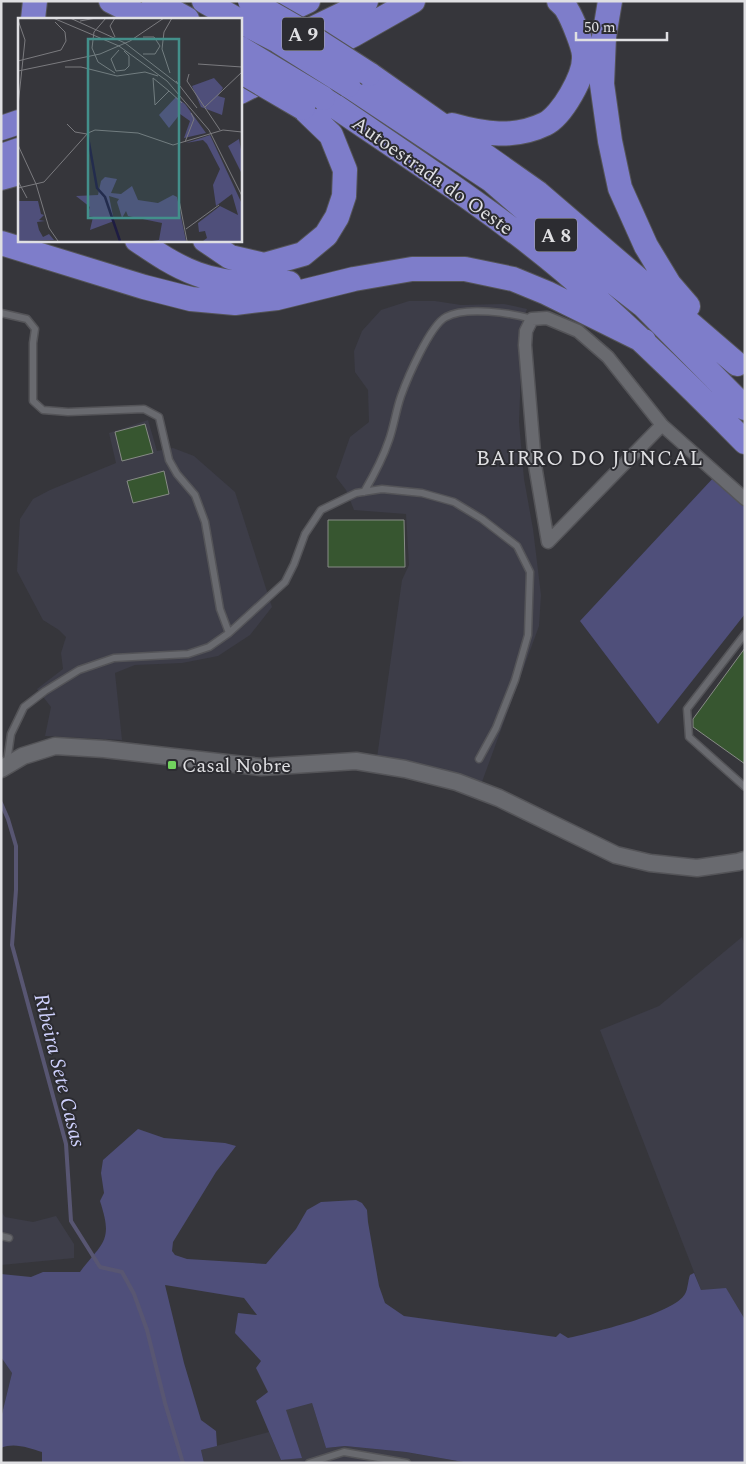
<svg xmlns="http://www.w3.org/2000/svg" width="746" height="1464" viewBox="0 0 746 1464" font-family="Spectral,serif">
<rect width="100%" height="100%" fill="#36363b"/>
<path fill="#3d3d48" d="M409,301H435L461,305L504,304L527,309L523,320L519,422L524,479L533,529L541,595L539,626L479,790L376,765L402,580L409,565L406,514L354,510L346,490L336,477L350,437L369,422L368,390L355,372L354,351L362,331L381,310Z
M148,420L157,451L173,448L194,456L235,492L272,607L250,635L218,656L182,663L135,665L115,673L122,740L45,736L51,707L37,689L63,669L61,653L66,637L59,630L43,620L17,571L20,519L33,499L50,490L116,463L109,433Z
M742,937L745,947L744,1318L701,1290L600,1030L659,1006Z
M1,1211L5,1217L33,1222L56,1216L74,1244V1258L1,1265Z
M1,1357L12,1373L1,1418Z
M312,1403L326,1448L345,1446L406,1452L469,1463H204L201,1450L269,1432L281,1460L301,1457L285,1410Z"/>
<path fill="#4f4f7a" d="M715,476L745,496V614L658,724L580,621Z
M138,1129L164,1138L225,1143L236,1146L216,1172L173,1242L172,1251L175,1255L187,1259L266,1264L296,1229L307,1210L321,1202L356,1200L362,1203L367,1210L368,1222L379,1286L385,1303L404,1316L556,1337L560,1333L568,1338C591,1333 674,1314 685,1294C688,1289 688,1280 690,1275L694,1273L701,1290L726,1288L744,1318L745,1463H469L406,1452L345,1446L326,1448L312,1403L286,1410L302,1458L281,1460L256,1401L268,1392L256,1368L261,1361L235,1333L238,1313L257,1315L244,1298L165,1285L184,1363L201,1420L216,1431L217,1446L201,1450L204,1463H42V1452C29,1448 14,1442 1,1448V1418L12,1373L1,1357V1274L31,1277L43,1272H80C104,1241 113,1241 100,1201L104,1193L101,1173L103,1160Z"/>
<g fill="none" stroke-linecap="round" stroke-linejoin="round">
<path stroke="#585672" stroke-width="4" d="M1,803L8,819L16,846V890L12,945L66,1144L71,1221L100,1267L122,1272L134,1294L147,1330L165,1403L183,1463"/>
</g>
<path fill="#375630" stroke="#878b86" d="M145,424L153,453L122,461L115,432Z
M164,471L169,494L133,503L127,481Z
M328,520H404L405,567H328Z
M745,648V764L693,727V719Z"/>
<g fill="none" stroke-linecap="round" stroke-linejoin="round">
<defs>
<path id="service" d="M1,313L27,319L35,329L33,343V401L43,410L68,412L144,409L159,417L169,460L177,474L195,495L205,522L220,609L229,633
M364,492C374,475 383,458 389,440C394,426 396,410 401,396C407,379 430,325 446,317C466,306 511,313 532,319
M745,634L687,709L689,737L745,787
M7,762L11,734L24,707L45,691L79,670L114,658L188,654L209,647L229,633L285,582L294,564L305,534L321,510L356,493L382,489L422,493L454,502L482,519L517,546L530,572L528,635L515,680L496,728L479,759
M1,1236L9,1238
M309,1463L344,1452L407,1463"/>
<path id="minor" d="M548,542L535,465L525,345L526,331L532,319L547,318L578,331L608,357L662,425
M548,542L662,425L745,499"/>
<path id="tertiary" d="M1,769L23,756L55,746L104,749L261,767L356,761L405,769L457,782L499,798L616,855L650,863L697,868L738,862L745,860"/>
<path id="motorway" d="M111,1L147,19
M154,1L187,19
M204,1L236,19
M610,1L604,37L602,84L610,141L620,188L646,246L669,284L688,306
M33,19L35,1
M260,24L308,1
M240,64L345,13L366,1
M369,74L538,193L737,364
M348,85L491,180L571,249L644,306L745,408
M240,92L353,35L413,1
M323,98C403,153 489,208 563,270C627,324 686,382 745,442
M452,125C484,134 514,139 545,124C562,116 585,75 584,56C584,47 572,18 567,10C565,6 562,4 559,1
M1,128L19,122
M1,156L19,150
M1,178L19,173
M137,240C156,253 175,266 197,274C226,285 259,285 289,283
M205,240L230,257L264,265L303,254L326,235L337,217L344,196L345,170L331,135L303,108
M1,243L144,287L191,299L235,303L277,298L354,279L412,269H465L513,279L547,293L644,341"/>
</defs>
<use href="#service" stroke="#545458" stroke-width="9"/>
<use href="#minor" stroke="#545458" stroke-width="15"/>
<use href="#tertiary" stroke="#545458" stroke-width="19"/>
<use href="#motorway" stroke="#545458" stroke-width="26"/>
<use href="#service" stroke="#696a6f" stroke-width="6"/>
<use href="#minor" stroke="#696a6f" stroke-width="12"/>
<use href="#tertiary" stroke="#696a6f" stroke-width="16"/>
<use href="#motorway" stroke="#7e7dca" stroke-width="24"/>
<defs>
<path id="motorway-bridge" d="M250,1L302,31L369,74
M240,21L278,41L348,85
M240,48L323,98
M240,71L303,108"/>
</defs>
<use href="#motorway-bridge" stroke="#545458" stroke-width="26" stroke-linecap="butt"/>
<use href="#motorway-bridge" stroke="#7e7dca" stroke-width="24"/>
</g>
<rect fill="#71d25e" stroke="#2c2c31" stroke-width="2" x="167" y="760" width="10" height="10" rx="2.5"/>
<g text-anchor="middle" stroke-width="4" stroke-linejoin="round" paint-order="stroke">
<g fill="#2c2c31" stroke="#a9a9ad" stroke-width="1">
<rect x="282" y="17.5" width="42" height="33" rx="4"/>
<rect x="535" y="218.5" width="42" height="33" rx="4"/>
</g>
<g font-size="19" font-weight="bold" fill="#dfdfe2">
<text x="303" y="41">A 9</text>
<text x="556" y="242">A 8</text>
</g>
<g font-size="20" fill="#dfdfe2" stroke="#2c2c31">
<text transform="translate(433 175) rotate(35)" y="7">Autoestrada do Oeste</text>
</g>
<g font-size="20" fill="#dfdfe2" stroke="#2c2c31" text-anchor="start">
<text x="182" y="772">Casal Nobre</text>
</g>
<g font-size="21" letter-spacing="1" fill="#dfdfe2" stroke="#2c2c31">
<text x="590" y="465">BAIRRO DO JUNCAL</text>
</g>
<g font-size="21" font-style="italic" fill="#ced0fc" stroke="#2c2c31">
<text transform="translate(60 1070) rotate(76)" y="7">Ribeira Sete Casas</text>
</g>
</g>
<g transform="translate(18 18)">
<rect width="224" height="224" fill="#36363b"/>
<path d="M196,60L205,70L200,78L207,80L204,97L183,89L174,68ZM158,79L167,86L188,115L166,120L172,103L162,96L151,110L141,97ZM192,117L224,186V223H185L189,220L187,213L181,214L180,205L202,188L220,197L214,176L198,188L195,167L202,151L189,126L185,122L168,125ZM221,121L224,137V156L210,128ZM87,159L99,161L93,175L103,176L114,168L120,182L140,185L155,177L159,179L168,223H134L141,222L144,205L110,198L108,193L104,200L99,184L101,181L91,178L96,203L72,212L75,199L69,198L72,189L58,178L80,177L83,163ZM0,183H20L23,196L26,197L21,202L27,203L19,204L21,212L25,219L31,216L36,222L0,223Z" fill="#4f4f7a"/>
<path fill="none" stroke="#1e1c42" stroke-width="2.5" d="M70,119L79,170L87,179L102,223"/>
<path fill="none" stroke="#7a7a7e" stroke-width="1" d="M35,0L101,28L149,63L191,112L224,178M52,0L107,25L160,66M88,0L76,14L74,30L80,44L97,55M0,2L7,22L0,88M62,3L78,0M97,19L92,8L97,0M101,32L93,41L98,53L107,52L111,48V38L106,33M125,36H137L142,28L136,19H125M0,43L43,32L48,23L47,14L37,4M180,46L224,49M47,49H63L99,58L127,54L140,58M0,53L82,36L112,23L146,0M152,55L144,31L146,14L154,0M171,56L169,63L202,112M158,63L179,90M137,87L151,73L164,85M137,87L135,60L151,73M187,89L224,54M49,106L57,114L69,116M167,124L176,101L173,95M0,127L18,166L31,210L40,223M0,163L9,180M0,170L26,164L70,115L77,112L120,115L155,127L205,112L224,114M161,182L169,223M168,211L201,187"/>
<path fill="#43908b" fill-opacity="0.15" stroke="#43908b" stroke-width="2.5" d="M70,21H161V200H70Z"/>
<rect width="224" height="224" fill="none" stroke="#dfdfe2" stroke-width="2.5"/>
</g>
<rect width="746" height="1464" fill="none" stroke="#dfdfe2" stroke-width="5"/>
<path d="M576 32v8h91v-8" fill="none" stroke="#dfdfe2" stroke-width="2.5"/>
<text x="584" y="32" font-size="15" fill="#dfdfe2" stroke="#2c2c31" stroke-width="4" paint-order="stroke">50 m</text>
</svg>
